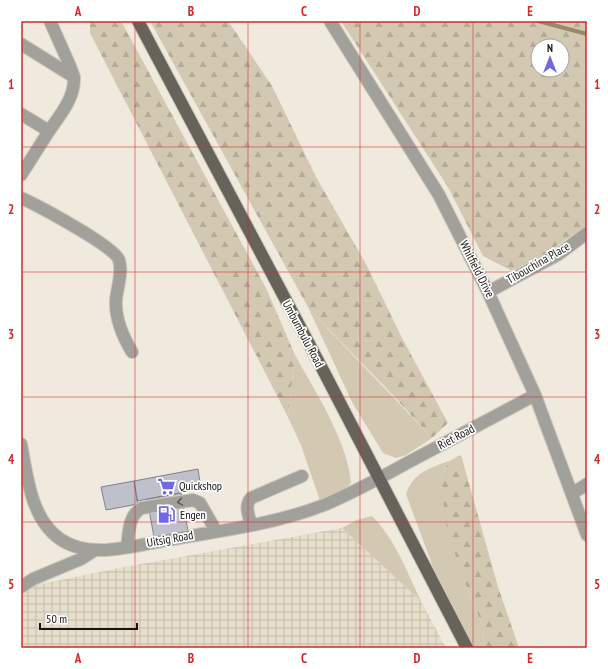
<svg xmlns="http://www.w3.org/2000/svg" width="608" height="669" viewBox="0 0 608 669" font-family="'PT Sans Narrow',sans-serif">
<defs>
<pattern id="industrial-grid" width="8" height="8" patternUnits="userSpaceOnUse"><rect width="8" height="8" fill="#e6ddcb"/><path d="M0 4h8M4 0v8" fill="none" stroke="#c5bdad"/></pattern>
<pattern id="forest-firs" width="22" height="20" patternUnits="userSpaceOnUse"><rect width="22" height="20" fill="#d3c8b1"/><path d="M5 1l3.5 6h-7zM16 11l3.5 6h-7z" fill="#b4ab97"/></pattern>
</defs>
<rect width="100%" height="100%" fill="#efe9de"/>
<path fill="url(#industrial-grid)" d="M342,528L421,601L446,648H21V588L119,568Z"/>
<path fill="#d3c8b1" d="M309,309L432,438L406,455L396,458L383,453L352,402Z
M295,355C315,391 348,442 351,483L342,492L320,501L301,445L288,417Z
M449,461L441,477L461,573L483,627L484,648H473L433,567L406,494C413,473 430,468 449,461Z
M372,516C395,539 407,572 421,601L342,528L357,520Z"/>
<path fill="url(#forest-firs)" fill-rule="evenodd" d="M90,21H121L266,288L295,355L288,417L90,33Z
M150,21H228L272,86L316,177L366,264L402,338L448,423L432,438L389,391L309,309Z
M341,21H587V225L547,253L512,271L483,256L448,187ZM538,46H562V70H538Z
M461,455L498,587L519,648H484L483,627L461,573L445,520L441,477L449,461Z"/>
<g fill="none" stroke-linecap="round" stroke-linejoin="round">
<path stroke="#98896a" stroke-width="4" d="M538,21L587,34"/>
</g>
<path fill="#bfc0cc" stroke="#80818c" d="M198,469L201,489L137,501L134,481Z
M134,481L138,504L106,510L101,487Z
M181,493L188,531L154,537L147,499Z"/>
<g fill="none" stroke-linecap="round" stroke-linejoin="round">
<defs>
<path id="minor" d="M50,21L70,66L74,77
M330,21L439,195L488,292L535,395L587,535
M21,44L74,77C75,98 60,115 49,131L21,114
M21,175L49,131
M21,198C37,205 114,246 119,260C123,272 117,288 116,300C115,318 123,337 132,352
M488,292L559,254L587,233
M21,444C27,476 31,519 60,539C89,559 129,547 162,541C216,531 273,525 324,505C353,493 380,478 407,463C450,440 492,418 535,395
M573,493L587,484
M251,525C249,515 244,506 251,498L302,476
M127,547C129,533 128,515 142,508L193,500L200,503L216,531
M21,587L33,579L81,559L95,550"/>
<path id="major" d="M138,21L325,374L467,648"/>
</defs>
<use href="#minor" stroke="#ccc7bd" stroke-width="14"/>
<use href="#major" stroke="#ccc7bd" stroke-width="14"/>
<use href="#minor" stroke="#a2a09b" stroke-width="12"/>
<use href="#major" stroke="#67635b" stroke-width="12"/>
</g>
<defs><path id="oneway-chevron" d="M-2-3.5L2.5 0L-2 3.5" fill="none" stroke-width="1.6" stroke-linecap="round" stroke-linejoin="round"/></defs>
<use stroke="#5c5a56" href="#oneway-chevron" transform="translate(180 502) rotate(171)"/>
<path fill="none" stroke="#d62828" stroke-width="1" stroke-opacity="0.55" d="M135,21V648M248,21V648M360,21V648M473,21V648M21,147H587M21,272H587M21,397H587M21,522H587"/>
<defs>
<symbol id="supermarket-bare" viewBox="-9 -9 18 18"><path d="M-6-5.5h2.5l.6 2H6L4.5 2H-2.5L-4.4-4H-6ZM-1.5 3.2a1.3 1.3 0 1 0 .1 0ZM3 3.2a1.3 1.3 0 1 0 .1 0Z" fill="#7169e3" stroke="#fff" stroke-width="2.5" paint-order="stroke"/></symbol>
<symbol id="fuel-bare" viewBox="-9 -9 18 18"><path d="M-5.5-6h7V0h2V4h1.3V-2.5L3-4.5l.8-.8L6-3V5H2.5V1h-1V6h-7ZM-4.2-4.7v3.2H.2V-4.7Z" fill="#7169e3" stroke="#fff" stroke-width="2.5" paint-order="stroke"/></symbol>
</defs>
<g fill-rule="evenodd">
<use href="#supermarket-bare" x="154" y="474" width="25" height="25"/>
<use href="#fuel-bare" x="154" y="502" width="25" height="25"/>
</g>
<g text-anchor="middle" stroke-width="3.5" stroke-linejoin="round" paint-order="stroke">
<g font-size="12" fill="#171511" stroke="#fff">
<text transform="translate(538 263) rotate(-30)" y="4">Tibouchina Place</text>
<text transform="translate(477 269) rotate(63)" y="4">Whitfield Drive</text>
<text transform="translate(303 334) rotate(62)" y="4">Umbumbulu Road</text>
<text transform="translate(456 437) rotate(-28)" y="4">Riet Road</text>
<text transform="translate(170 539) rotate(-10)" y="4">Uitsig Road</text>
</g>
<g font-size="12" fill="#171511" stroke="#fff" text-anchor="start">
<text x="179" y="490">Quickshop</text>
<text x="180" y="519">Engen</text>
</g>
</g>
<rect width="608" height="669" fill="none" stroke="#ffffff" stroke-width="44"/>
<g transform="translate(550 58)"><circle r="19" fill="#ffffff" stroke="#a2a1a0"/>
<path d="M0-3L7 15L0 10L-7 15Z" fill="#7169e3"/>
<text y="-6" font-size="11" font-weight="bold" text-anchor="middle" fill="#171511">N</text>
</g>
<path d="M40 623v6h97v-6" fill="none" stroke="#171511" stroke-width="2"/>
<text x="46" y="623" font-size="12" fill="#171511" stroke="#ffffff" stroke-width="3" paint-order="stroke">50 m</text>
<rect x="22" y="22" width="564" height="625" fill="none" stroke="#d62828" stroke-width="1.5"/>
<g font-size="13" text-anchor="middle" font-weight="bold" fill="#d62828">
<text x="78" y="16">A</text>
<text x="191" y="16">B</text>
<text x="304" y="16">C</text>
<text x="417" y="16">D</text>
<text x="530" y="16">E</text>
<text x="11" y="89">1</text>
<text x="597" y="89">1</text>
<text x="11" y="214">2</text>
<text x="597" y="214">2</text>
<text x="11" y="339">3</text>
<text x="597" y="339">3</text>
<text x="11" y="464">4</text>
<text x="597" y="464">4</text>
<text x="11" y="589">5</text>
<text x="597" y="589">5</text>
<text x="78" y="663">A</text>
<text x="191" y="663">B</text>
<text x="304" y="663">C</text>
<text x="417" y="663">D</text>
<text x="530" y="663">E</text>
</g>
</svg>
